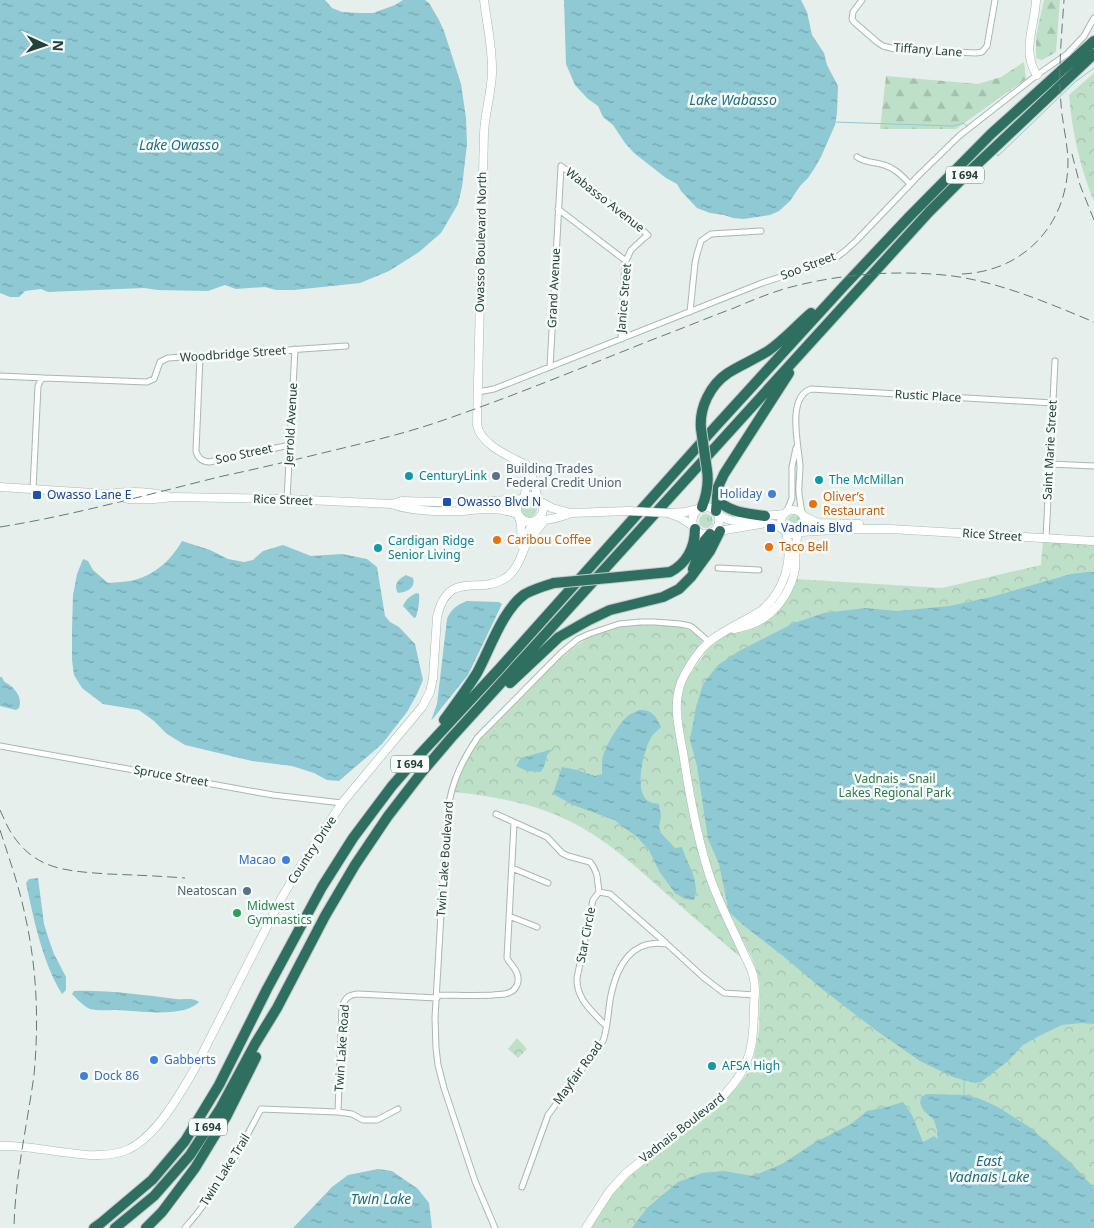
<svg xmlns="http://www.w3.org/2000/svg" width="1094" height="1228" viewBox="0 0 1094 1228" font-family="'Noto Sans',sans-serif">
<defs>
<pattern id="grass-tufts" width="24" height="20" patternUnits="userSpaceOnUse" patternTransform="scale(1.25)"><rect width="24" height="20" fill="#bfe0c8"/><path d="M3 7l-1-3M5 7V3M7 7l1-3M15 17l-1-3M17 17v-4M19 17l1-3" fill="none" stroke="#a4c1ad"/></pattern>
<pattern id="forest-firs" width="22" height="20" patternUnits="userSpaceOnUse" patternTransform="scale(1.25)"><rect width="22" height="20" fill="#bfe0c8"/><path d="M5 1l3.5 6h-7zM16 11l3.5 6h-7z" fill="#a4c1ad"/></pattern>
<pattern id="park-crowns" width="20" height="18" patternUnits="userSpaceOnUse" patternTransform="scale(1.25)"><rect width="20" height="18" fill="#bfe0c8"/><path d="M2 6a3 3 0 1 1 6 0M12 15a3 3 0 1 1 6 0" fill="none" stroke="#a4c1ad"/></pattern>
<pattern id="water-ripples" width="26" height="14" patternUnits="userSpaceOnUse" patternTransform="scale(1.25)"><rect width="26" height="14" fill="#8ec9d4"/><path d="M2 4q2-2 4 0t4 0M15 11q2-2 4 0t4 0" fill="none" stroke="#74a5ad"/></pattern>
</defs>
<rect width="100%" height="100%" fill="#e6efeb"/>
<path fill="url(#grass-tufts)" d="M521 509a8 8 0 1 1 16 0a8 8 0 1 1-16 0Z
M699 521a7 7 0 1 1 14 0a7 7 0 1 1-14 0Z
M787 522a7 7 0 1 1 14 0a7 7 0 1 1-14 0Z"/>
<path fill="url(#forest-firs)" d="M1044,0H1060L1056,52L1042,60L1036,58V36Z
M1024,62L1026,79L956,129H880L886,76L978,84L1001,77Z"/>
<path fill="url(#park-crowns)" d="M1094,73V202C1080,167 1072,132 1069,95Z
M1043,541L1094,544V1228H591L613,1194L630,1176L722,1102L733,1091L748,1073L754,1057L759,1030L760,987L758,975L752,958L725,907L712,870L703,836L693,789L683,731L681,702L683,689L687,678L709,648L724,636L764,620L796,579L942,588L1041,565Z
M637,625C659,626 687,622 702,640L701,645L687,663L679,678L674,697V717L686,792L704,869L717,906L745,961C719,939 694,918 669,896C636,867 606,838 565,819C531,803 492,796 454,792C460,775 467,758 478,743C491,726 508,711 523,696C545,674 567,648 596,634C609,629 623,626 637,625Z
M517,1038L527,1049L518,1058L508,1049Z"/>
<path fill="url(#water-ripples)" d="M0,0H325L332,8L342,12L360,13H373L395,5L403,0H425L429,3L439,20L444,31L461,84L466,118L467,144L462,187L458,204L441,233L419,252L389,271L360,283L294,290H276L265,287L236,289L225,285L208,291L158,290L144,288L48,292L41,289L25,291L19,297H10L0,293Z
M564,0H801L807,12L812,35L824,53L827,65L838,86L837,113L835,125L821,157L814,169L808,178L800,186L790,201L779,211L770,215L743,219L733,218L724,215L710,213L697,208L681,191L677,184L666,178L634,153L625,143L613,125L603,117L598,106L588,99L575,85L566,64Z
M182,541L210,550L228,559L244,562L253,560L263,551L283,545L311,556L342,554L367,559L377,567L385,616L390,622L399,627L415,644L423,680L417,694L407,712L382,744L339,781L327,780L314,773L292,766L252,761L185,745L167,734L154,721L139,710L103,704L82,688L74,675L72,660V630L73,595L77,574L83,559L88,561L93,570L108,583C116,582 126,582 135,580C156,574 172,559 182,541Z
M1088,572H1094V1024L1081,1023L1062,1025L1039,1036L1023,1045L1009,1060L981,1082L975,1083L953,1077L920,1061L877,1031L822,989L783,956L743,925L729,912L719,864L708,839L697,766L690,740L696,707L703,684L718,665L739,651L794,623L824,613L865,608L897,611L950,606L991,597L1071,574Z
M406,575L413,578C416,588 407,592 398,593C393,585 398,579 406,575Z
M417,593L419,594C420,601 418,610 416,617L414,618L403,606C406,599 411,595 417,593Z
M467,601L499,602L502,604L468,675L431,721L437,704L447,619C451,609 457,605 467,601Z
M0,677H2C4,683 6,682 11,686C18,692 22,700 19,708L16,710L0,706Z
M639,710C652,709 656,716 661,727C658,730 655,732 652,736C644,748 633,791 648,801C651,803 655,803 659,804L661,816L659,827L661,833L675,848L682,847C687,864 701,882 694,900L685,899L675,893L659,871L649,850L637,837L614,820L573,805L553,794L562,767L577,770L595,776L602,774C602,770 602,766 602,762C603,749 618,724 629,715C632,713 636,712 639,710Z
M553,749L547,755L545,764L541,772L527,771L516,766L521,758Z
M38,878L44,924L49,940L54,954L66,977V990L62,994C42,961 34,920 26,883L29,879Z
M74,991C108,990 142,995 176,999C184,1000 192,997 199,1002C184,1018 138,1011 117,1010C109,1010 97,1011 90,1009C83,1006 77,999 72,994Z
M926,1094L964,1095L978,1098L998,1107L1028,1126L1070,1162L1094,1188V1228H632L647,1208L678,1182L702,1173L724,1171L753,1176L782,1164L814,1143L851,1124L867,1111L883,1108L903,1102L912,1115L923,1142L934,1136L938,1139L937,1130L934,1120L924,1111L920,1103L921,1098Z
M378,1169L392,1171L418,1189L429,1203L432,1228H293L332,1187L348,1175Z"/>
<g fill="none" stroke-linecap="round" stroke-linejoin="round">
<path stroke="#8ec9d4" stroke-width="1" d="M834,122L953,126L963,123L967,126
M997,154L998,156L1075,82L1094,68
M964,1095V1080"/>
<defs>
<path id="street" d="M862,0L853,12L852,19L854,22L877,42L883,46L895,49L976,53L982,52L987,46L995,0
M857,157C868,164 873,161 884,165C895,168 902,176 910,184
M561,166L631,220L648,235L644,238L631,250L625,263L621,339
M558,209L626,261
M690,312L695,263L697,254L701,241L711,234L761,231
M200,356L196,451C198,458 201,461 209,462L290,445
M550,367L561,166
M0,376L44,378
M478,392L494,389L762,283L824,263L837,257L845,251L857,240L919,175L959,136L1037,75L1067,54L1084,36L1094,18
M1050,464L1094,466
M33,489L38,386L41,380L44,378L147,382L154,379L160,362L168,358L346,346
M287,499L295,349
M787,511L792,498V467L796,448
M802,514C801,504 798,495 799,486C799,479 800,473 800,466C799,447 786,397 811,389L1053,403
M1046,538L1055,361
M718,568L759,570
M0,746L273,795L342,803
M496,814L547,837L562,853L568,856L590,862C599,873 597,880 599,892
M512,868L548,883
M509,916L537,927
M437,995C455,995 474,996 493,995C497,994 504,995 508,993C515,991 519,984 518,978C518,969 510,965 507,958L514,823
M606,1026C592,1011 576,999 577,978L593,900L599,892L610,894L666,943
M338,1112L352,1114L363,1120H377L398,1109
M522,1187L548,1115L603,1041C608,1028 608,1009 611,995C617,966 632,938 667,944L703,977L724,993L755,995
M185,1228C217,1192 239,1151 261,1109L338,1112L342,1007C345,998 348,995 358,994L437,998
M495,1228L475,1181L444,1088L438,1065L436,1048L435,1018L446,827C448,792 458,766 478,737L561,653L578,639L589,634L619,624L640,622H655L680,624L690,626L693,628L709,642"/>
<path id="secondary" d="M484,0C487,25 493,49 492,74C491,94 485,113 484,133L477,425C481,446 512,457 529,467L531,472L538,499
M1036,0C1035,25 1021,52 1037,75
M520,463C527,476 528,482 524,497
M0,487L109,494L128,499H154L174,497L287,499L392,504C409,511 444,512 463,511C481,509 499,507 517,514
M116,493C133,491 150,492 167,496
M517 509a13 13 0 1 1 26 0a13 13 0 1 1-26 0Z
M541,502L552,508L571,513L628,511
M392,504L402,501L466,503L521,499
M698,509C685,522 697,540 713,532L766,523L773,524L783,529
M781 522a12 12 0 1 1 24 0a12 12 0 1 1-24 0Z
M669,513C674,513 679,512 685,512C696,510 717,500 719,518C720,524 718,528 713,532
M670,514L679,517L693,526
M718,514C733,526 747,519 764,516C770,515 777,515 784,514
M805,517L818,523L859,524
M519,518L521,524L522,546
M537,520C548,521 561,517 571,513
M801,532L850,529H890L1094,541
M527,543L544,521
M734,629C744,627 755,624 764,618C779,608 792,588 795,569C796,557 794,546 798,534
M0,1146C20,1145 41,1149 61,1152C73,1153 86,1156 99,1155C109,1155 120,1153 129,1149C156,1136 179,1096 194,1070L281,899L297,872L342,803L422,707L430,692L433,678L437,617C448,569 478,595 504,579C516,572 520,559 525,547C528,538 527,530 534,522
M586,1228L609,1192L625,1174L724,1095C752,1066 754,1043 754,1005C755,995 756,985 753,975C751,967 747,961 744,954C732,927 718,902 709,874C696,834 689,793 683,752C678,726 671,698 685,674C691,663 700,649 710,641C726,629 745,621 762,610C784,591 794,560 786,532"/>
<path id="highway" d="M701,429C699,408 710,385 728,373C741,365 755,359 768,351C784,340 797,325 811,313
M717,496C722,512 750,514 765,516
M702,507C707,494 709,483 707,470
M716,511L718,487L724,474L789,373
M693,569C698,557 700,544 710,534
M609,578L670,572C686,564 695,548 695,529
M510,683L559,637L589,620L610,610L663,597L679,589L691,577L710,551L720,531
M444,720C455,705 467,689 477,673C490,649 503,609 525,594C534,589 544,586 554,583
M94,1228L101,1223L152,1180L185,1141L219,1085L267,989L322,887L353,838L392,786L413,762L500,668L716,426L843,287L909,217L991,134L1094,41
M115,1228L154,1196L190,1155L220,1109L255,1044L277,1008L325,916L355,865L388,816L422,772L451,738L929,212L970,171L1094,54
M146,1228L162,1212L195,1168L226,1117L256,1057"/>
</defs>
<use href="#street" stroke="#a8b8b2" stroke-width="7"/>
<use href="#secondary" stroke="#a4bbb3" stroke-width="9"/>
<use href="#highway" stroke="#c2cac8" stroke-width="12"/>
<use href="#street" stroke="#fff" stroke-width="5"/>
<use href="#secondary" stroke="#fff" stroke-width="8"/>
<use href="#highway" stroke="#2f6f62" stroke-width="10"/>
<path stroke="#5f7d75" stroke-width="1" stroke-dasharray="10 5" stroke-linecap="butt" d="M1072,154L1080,185L1094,220
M962,274C1024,271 1067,225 1068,163C1068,149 1065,135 1063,121C1061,111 1061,101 1060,91C1059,61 1062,30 1064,0
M0,527C75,515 149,494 223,476C261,468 298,459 335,450C368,442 402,434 435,423C509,398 581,368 654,339C681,329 707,318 734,308C755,299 777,290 799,285C849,273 902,270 953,276C1002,283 1048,303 1094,322
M0,810C4,818 7,827 12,834C36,871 69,871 108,874C134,875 159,876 185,878
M0,830C9,858 19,886 25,915C37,968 39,1022 34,1075C27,1126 15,1177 14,1228"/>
<defs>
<path id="secondary-bridge" d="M628,511L669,513"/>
<path id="highway-bridge" d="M701,429L707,470
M554,583L609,578"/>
</defs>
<use href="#secondary-bridge" stroke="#a4bbb3" stroke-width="9" stroke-linecap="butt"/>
<use href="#highway-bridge" stroke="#c2cac8" stroke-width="12" stroke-linecap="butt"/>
<use href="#secondary-bridge" stroke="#fff" stroke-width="8"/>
<use href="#highway-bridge" stroke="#2f6f62" stroke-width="10"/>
</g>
<g fill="#0f9aa8" stroke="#f7fbf9" stroke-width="2">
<circle cx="409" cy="476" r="5"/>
<circle cx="819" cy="480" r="5"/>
<circle cx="378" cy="548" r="5"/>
<circle cx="712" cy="1066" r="5"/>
</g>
<g fill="#5c6f8a" stroke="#f7fbf9" stroke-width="2">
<circle cx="496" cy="476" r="5"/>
<circle cx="247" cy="891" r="5"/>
</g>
<g fill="#3f7fe0" stroke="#f7fbf9" stroke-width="2">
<circle cx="772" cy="494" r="5"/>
<circle cx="286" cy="860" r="5"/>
<circle cx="154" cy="1060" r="5"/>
<circle cx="84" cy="1076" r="5"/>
</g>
<g fill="#1a4fb4" stroke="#f7fbf9" stroke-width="2">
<rect x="32" y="490" width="10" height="10" rx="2.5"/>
<rect x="442" y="497" width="10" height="10" rx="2.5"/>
<rect x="766" y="523" width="10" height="10" rx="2.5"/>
</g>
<g fill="#e8710a" stroke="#f7fbf9" stroke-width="2">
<circle cx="813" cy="504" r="5"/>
<circle cx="497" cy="540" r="5"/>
<circle cx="769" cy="547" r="5"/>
</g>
<circle fill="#2e9e5b" stroke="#f7fbf9" stroke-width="2" cx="237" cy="913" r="5"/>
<g text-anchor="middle" stroke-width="5" stroke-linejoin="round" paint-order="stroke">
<g fill="#f7fbf9" stroke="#637a73" stroke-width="1">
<rect x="946" y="166.5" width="38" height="17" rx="4"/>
<rect x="391" y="755.5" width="38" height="17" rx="4"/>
<rect x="189" y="1118.5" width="38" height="17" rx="4"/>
</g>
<g font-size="11" font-weight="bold" fill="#24423a">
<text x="965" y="179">I 694</text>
<text x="410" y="768">I 694</text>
<text x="208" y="1131">I 694</text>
</g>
<g font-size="12" fill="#24423a" stroke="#f7fbf9">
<text transform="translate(928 50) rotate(4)" y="4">Tiffany Lane</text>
<text transform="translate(605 200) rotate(38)" y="4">Wabasso Avenue</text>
<text transform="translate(481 242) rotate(-89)" y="4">Owasso Boulevard North</text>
<text transform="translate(808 266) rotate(-21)" y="4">Soo Street</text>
<text transform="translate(554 288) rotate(-87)" y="4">Grand Avenue</text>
<text transform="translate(624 298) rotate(-85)" y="4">Janice Street</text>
<text transform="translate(233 354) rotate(-4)" y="4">Woodbridge Street</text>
<text transform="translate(928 396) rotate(3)" y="4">Rustic Place</text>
<text transform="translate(291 424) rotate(-87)" y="4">Jerrold Avenue</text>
<text transform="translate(1050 450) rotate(-87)" y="4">Saint Marie Street</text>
<text transform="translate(244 454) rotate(-12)" y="4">Soo Street</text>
<text transform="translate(283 500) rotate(2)" y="4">Rice Street</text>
<text transform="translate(992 535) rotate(4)" y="4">Rice Street</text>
<text transform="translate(171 776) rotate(10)" y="4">Spruce Street</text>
<text transform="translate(312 850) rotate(-57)" y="4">Country Drive</text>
<text transform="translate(445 859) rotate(-86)" y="4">Twin Lake Boulevard</text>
<text transform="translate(586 935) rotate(-79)" y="4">Star Circle</text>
<text transform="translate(342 1048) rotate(-86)" y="4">Twin Lake Road</text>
<text transform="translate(578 1073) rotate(-54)" y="4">Mayfair Road</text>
<text transform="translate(682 1128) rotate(-38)" y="4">Vadnais Boulevard</text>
<text transform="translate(225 1170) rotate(-58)" y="4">Twin Lake Trail</text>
</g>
<g font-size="12" fill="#4e5e75" stroke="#f7fbf9" text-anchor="start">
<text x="506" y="473">Building Trades<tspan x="506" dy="14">Federal Credit Union</tspan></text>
<text x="237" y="895" text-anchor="end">Neatoscan</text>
</g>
<g font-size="12" fill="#0d838f" stroke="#f7fbf9" text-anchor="start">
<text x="419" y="480">CenturyLink</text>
<text x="829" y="484">The McMillan</text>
<text x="388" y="545">Cardigan Ridge<tspan x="388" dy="14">Senior Living</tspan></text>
<text x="722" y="1070">AFSA High</text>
</g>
<g font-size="12" fill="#366cbe" stroke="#f7fbf9" text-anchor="end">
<text x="762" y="498">Holiday</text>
<text x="276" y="864">Macao</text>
<text x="164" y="1064" text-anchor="start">Gabberts</text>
<text x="94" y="1080" text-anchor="start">Dock 86</text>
</g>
<g font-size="12" fill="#164399" stroke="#f7fbf9" text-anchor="start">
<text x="47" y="499">Owasso Lane E</text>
<text x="457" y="506">Owasso Blvd N</text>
<text x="781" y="532">Vadnais Blvd</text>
</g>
<g font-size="12" fill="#c56008" stroke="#f7fbf9" text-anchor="start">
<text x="823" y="501">Oliver’s<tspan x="823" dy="14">Restaurant</tspan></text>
<text x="507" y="544">Caribou Coffee</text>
<text x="779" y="551">Taco Bell</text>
</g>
<g font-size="12" fill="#2d7a4b" stroke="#f7fbf9">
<text x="895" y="783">Vadnais - Snail<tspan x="895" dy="14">Lakes Regional Park</tspan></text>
</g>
<g font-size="12" fill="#27864d" stroke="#f7fbf9" text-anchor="start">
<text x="247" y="910">Midwest<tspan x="247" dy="14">Gymnastics</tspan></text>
</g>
<g font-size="14" font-style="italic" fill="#1c6f80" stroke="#f7fbf9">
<text x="733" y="105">Lake Wabasso</text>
<text x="179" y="150">Lake Owasso</text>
<text x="989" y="1166">East<tspan x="989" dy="16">Vadnais Lake</tspan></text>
<text x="381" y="1204">Twin Lake</text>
</g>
</g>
<g transform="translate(45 45) rotate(93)" stroke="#f7fbf9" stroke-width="4" paint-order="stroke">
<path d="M0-4L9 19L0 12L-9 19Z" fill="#24423a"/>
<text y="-8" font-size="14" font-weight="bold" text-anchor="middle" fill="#24423a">N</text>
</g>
</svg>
